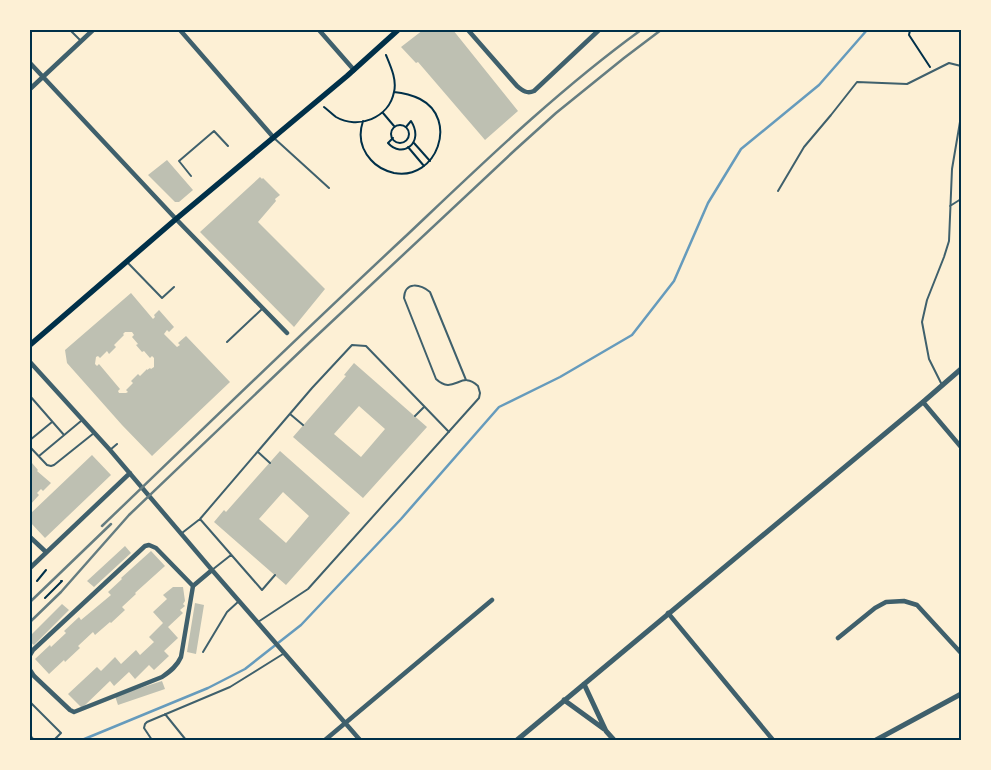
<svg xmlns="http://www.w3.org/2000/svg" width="991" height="770" viewBox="0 0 991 770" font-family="Ubuntu,sans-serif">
<rect width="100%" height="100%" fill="#fdf0d5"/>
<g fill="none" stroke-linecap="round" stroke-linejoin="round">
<path stroke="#669bbc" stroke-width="2.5" d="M82,740L208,688L245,669L301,625L401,519L499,407L560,377L632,335L674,281L708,203L741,149L819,85L867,30"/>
</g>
<path fill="#bec0b2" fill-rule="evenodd" d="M423,30H453L518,111L485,140L418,62L416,63L401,47Z
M167,160L193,190L179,202H175L148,175Z
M260,177L262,179L263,178L280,195L275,199L276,201L258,222L325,289L294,327L200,232Z
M131,293L153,319L155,317L154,315L159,310L174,327L169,332L167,330L164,334L177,347L180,345L178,343L186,336L230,382L152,456L122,425L67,363L65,350ZM125,332H132L134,335L132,337L138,344L136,345L142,352L144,351L150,358L152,356L154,358V367L151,369L150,368L147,370V369L140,376L138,374L131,381L133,383L126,390L128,392L126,393H119L118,391L120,389L99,364L97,366L95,364L96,357L98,356L100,358L107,351L109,354L116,347L114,345L124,335L123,334Z
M354,363L427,427L363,498L293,437L346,376L344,375ZM359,406L385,429L361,457L334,434Z
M280,451L350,513L286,585L214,522L224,510L226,512ZM283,492L309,516L286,543L259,519Z
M92,455L111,475L45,538L30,522V514Z
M32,463L38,470L37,471L51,483L43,491L41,489L37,493L39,495L30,505V465Z
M125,546L131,553L94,587L87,581Z
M151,551L165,566L135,593L136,594L122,607L125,610L111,623L110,622L95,635L93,632L78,646L80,648L65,662L64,660L49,674L35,659L50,645L51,647L66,633L64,631L79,617L81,620L111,595L108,592L122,579L121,578Z
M173,587H183L185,601L183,604L185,606L180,610L183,613L168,627L178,638L164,651L169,656L154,670L149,665L135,679L129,672L114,686L110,681L82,708L68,694L97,667L101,671L115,657L121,664L136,650L140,655L154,642L149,637L163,623L153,612L167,599L163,595Z
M195,603L204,605L196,654L187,652Z
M62,604L69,610L34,645L30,642V636Z
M162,681L165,689L118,705L115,696Z"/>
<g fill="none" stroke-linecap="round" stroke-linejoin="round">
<path stroke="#003049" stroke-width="2" d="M910,30L909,35L930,67
M324,107C328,110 332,114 336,117C358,130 389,118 394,92C397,80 391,67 386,55
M383,113L394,126
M363,121C358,136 361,149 371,160C377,167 386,171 394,173C437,181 459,119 420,99C412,95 404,93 394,92
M391 134a9 9 0 1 1 18 0a9 9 0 1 1-18 0Z
M393,138L388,143C402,159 425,143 411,121L406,127
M414,143L430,161
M408,147L424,166
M37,581L46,570
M45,598L62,581H61"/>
<path stroke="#3f606c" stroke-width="2" d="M70,30L81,41
M274,138L329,188
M191,176L179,161L214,131L228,146
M778,191L804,147L831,115L857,82L907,84L949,63L961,66
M950,206L961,199
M128,263L162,298L174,287
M227,342L262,309
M942,385L929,359L922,322L927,300L944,257L949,241L952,169L961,116
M30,396L64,435
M290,414L303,425
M415,416L424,407
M30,440L52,422
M30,447L47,465L51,466L54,465L94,433
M110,450L117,444
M258,452L270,463
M39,456L81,421
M200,519L262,590L275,575
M182,533L200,519L312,388L352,345L366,346L449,432
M212,570L231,555
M258,622L308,589L479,398L480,393L478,386C461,369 454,396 436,379L404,298C405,281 420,284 430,292L466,380
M203,652L227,612L239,601
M30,702L61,733L54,740
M165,714L186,740
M30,735L34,740
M152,740L144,728L145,724L147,722L230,687L283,654"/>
<path stroke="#3f606c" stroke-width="4.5" d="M180,30L274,138
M319,30L354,70
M468,30L517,86C523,91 527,94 534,91L599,30
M30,63L176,219L287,333
M30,89L93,30
M30,362L110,450L212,570L360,740
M923,402L961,447
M30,537L46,552
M30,568L130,473
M668,613L773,740
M838,638L875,608L886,602L904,601L917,605L961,653
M30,655L33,650L145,546L149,545L156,548L193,586
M30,670L34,676L70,710L74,712L162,677C171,671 177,666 181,657L193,586L212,570
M325,740L492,600"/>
<path stroke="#3f606c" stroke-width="5" d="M584,684L606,731L614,740
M564,700L604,729
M517,740L923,402L961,369
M876,740L961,694"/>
<path stroke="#003049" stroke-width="5.5" d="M30,345L176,219L347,76L398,30"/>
<path stroke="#657d81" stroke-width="2.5" d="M102,526C204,428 305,330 408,234C483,163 557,91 641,30
M30,602L111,524
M30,622L61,592L129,515L309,343L515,150L556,113L624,58L661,30"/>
</g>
<rect width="991" height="770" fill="none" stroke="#fdf0d5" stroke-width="62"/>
<rect x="31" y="31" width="929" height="708" fill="none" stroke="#003049" stroke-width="2"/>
</svg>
